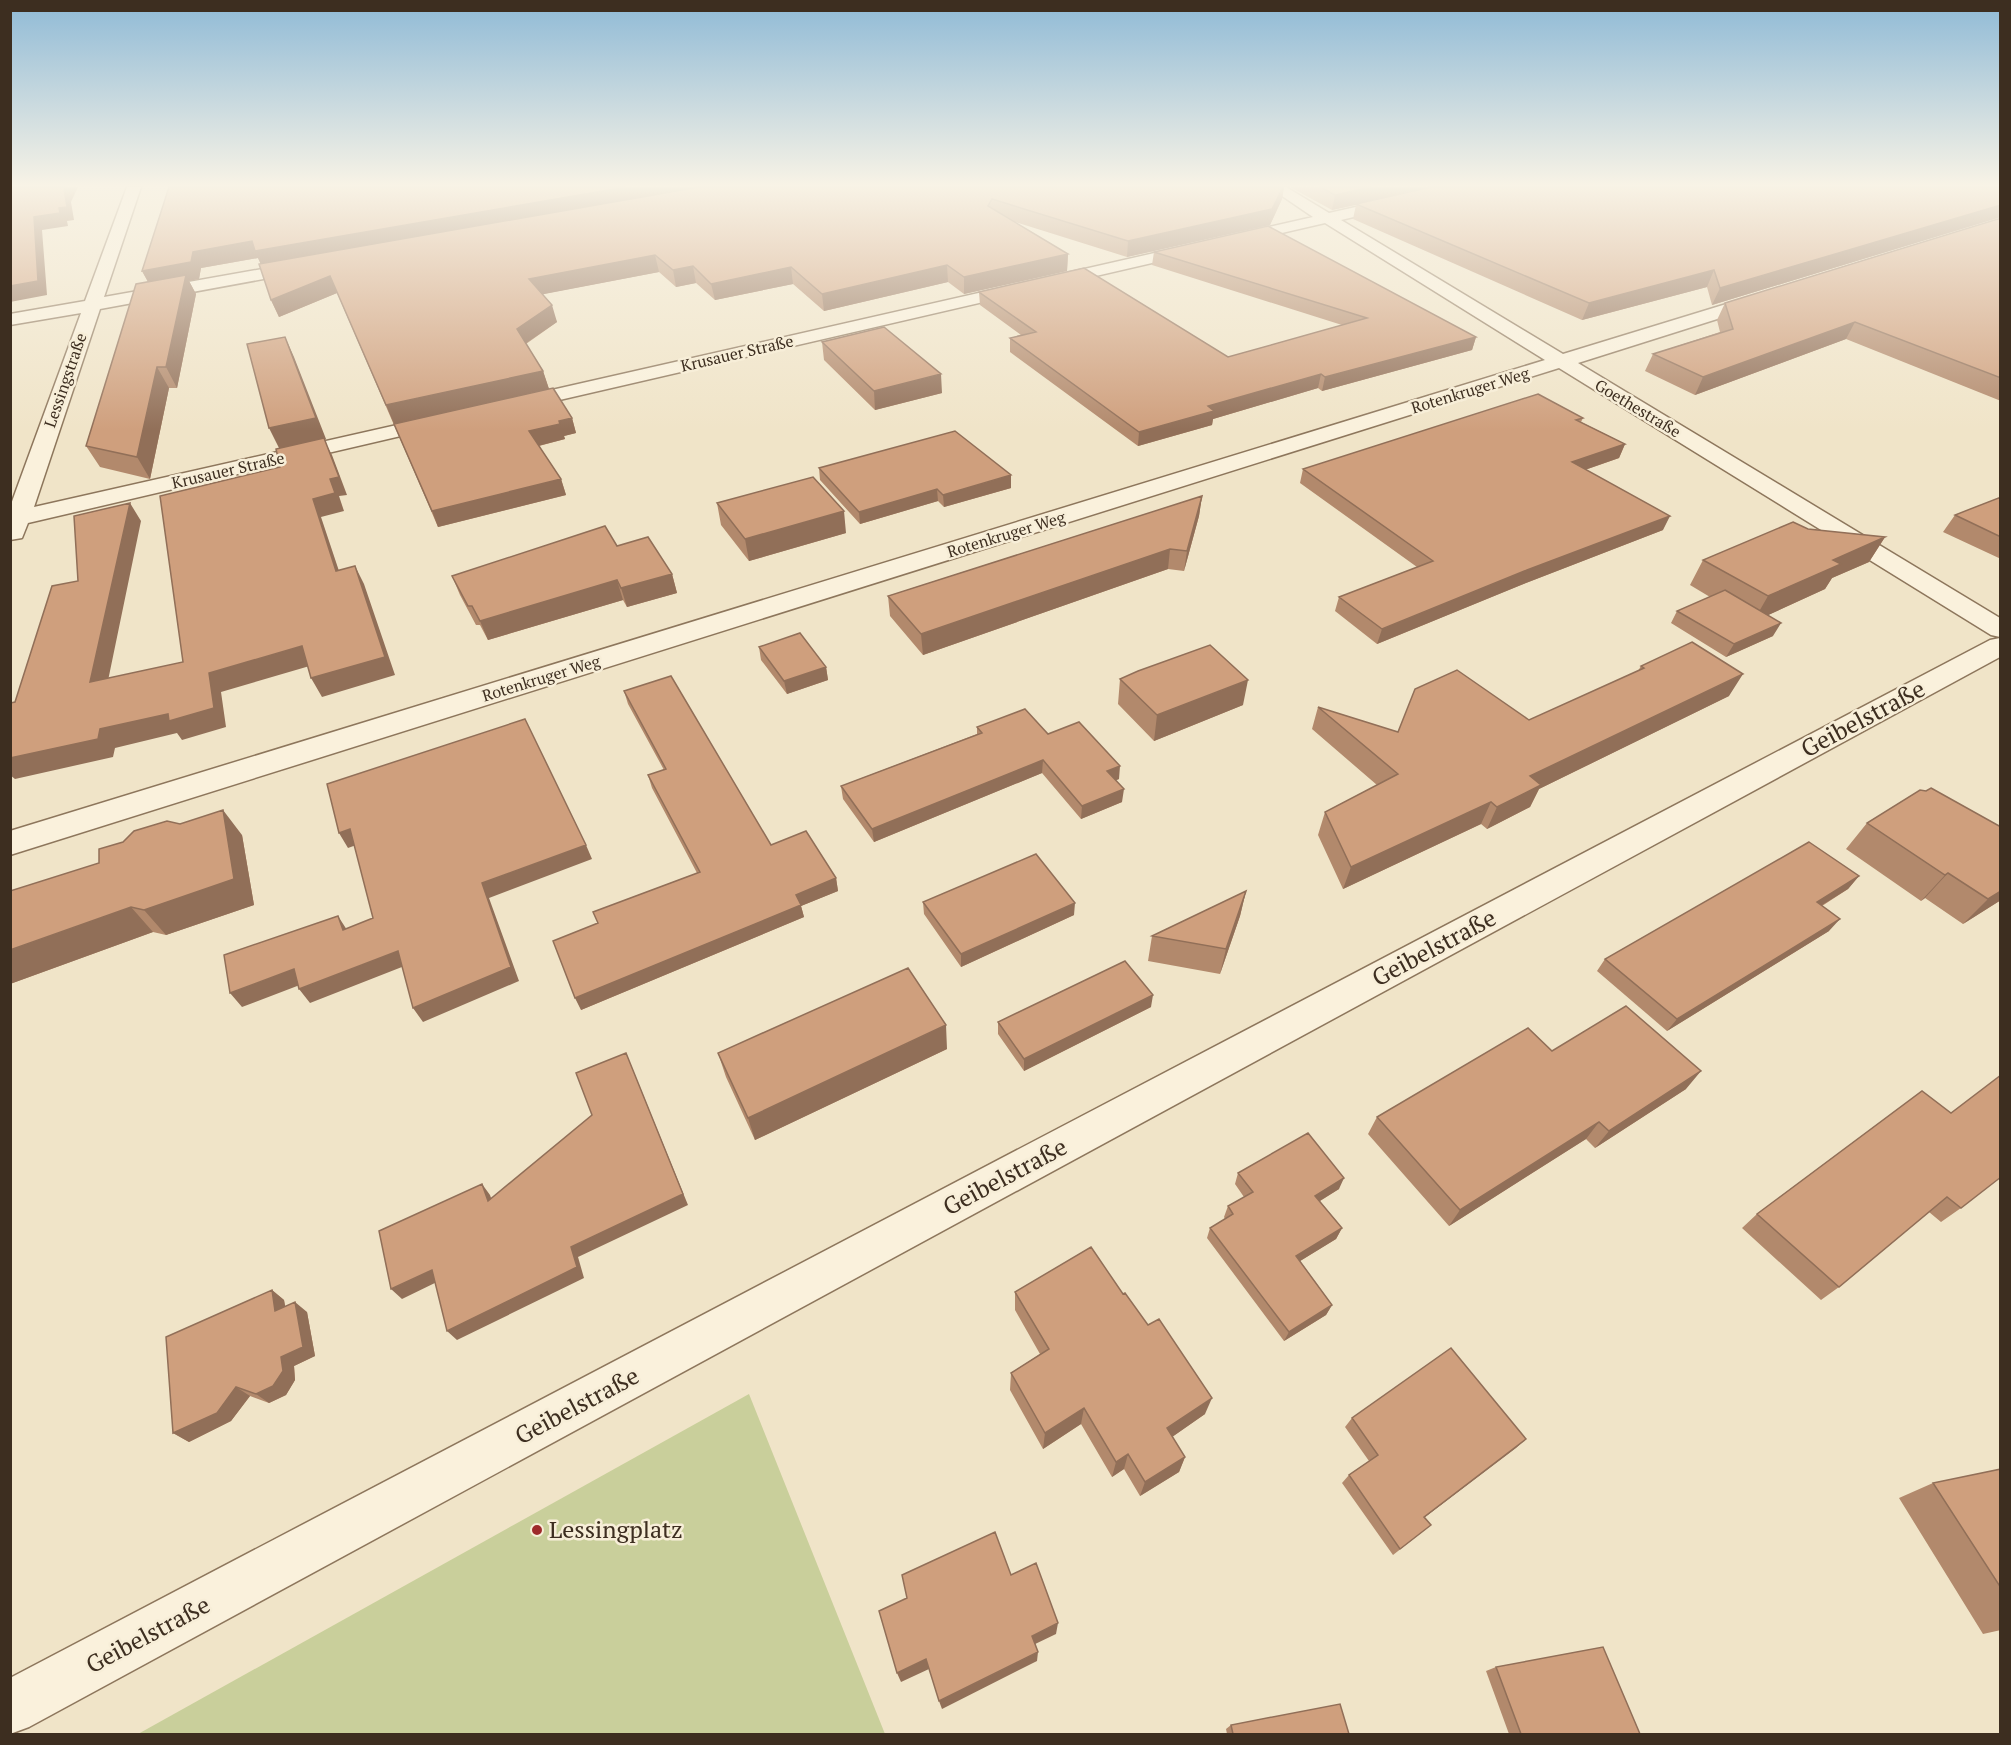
<svg xmlns="http://www.w3.org/2000/svg" width="2011" height="1745" viewBox="0 0 2011 1745" font-family="'PT Serif',serif">
<rect width="100%" height="100%" fill="#f0e4c8"/>
<path fill="#c9cf9b" d="M749,1394L885,1734H138Z"/>
<g fill="none" stroke-linecap="round" stroke-linejoin="round">
<defs>
<path id="minor" d="M127,187H141L104,297L307,261L316,266L307,271L100,309L34,507L441,415L448,417L452,421L448,425L28,523L22,538L10,540V507L81,313L10,325V314L85,301Z
M1269,187H1286L1329,213L1445,187H1470L1468,190L1341,220L1563,354L1759,294H1771L1774,298L1771,302L1578,363L2000,618V637L1991,635L1559,368L10,855V831L1545,360L1325,223L512,411L505,409L502,405L505,401L512,399L1313,217Z
M2000,638V657L29,1727L10,1734V1678L1990,640Z"/>
</defs>
<use href="#minor" stroke="#8d765c" stroke-width="3"/>
<use href="#minor" fill="#faf1dc" fill-rule="evenodd"/>
</g>
<path fill="#b2896c" d="M169,187H1284L1282,199L1270,225L1127,257L1015,222L1068,254L1067,271L964,294L948,282L824,311L793,284L715,300L696,283L676,287L659,272L543,294L557,322L526,344L543,371L549,389L572,418L576,433L564,436L565,439L539,446L561,479L566,495L438,527L337,293L279,317L271,300L261,264L258,258L201,268L199,279L189,281L196,294L177,388H169L150,479L100,467L86,446L148,282L142,271Z
M1290,187H2001V217L1712,305L1707,287L1582,320L1353,219L1356,205L1332,210Z
M2001,218V401L1846,339L1695,395L1645,371L1653,354L1720,332L1717,320L1725,303Z
M1154,252L1476,337L1472,350L1322,391L1318,388L1213,419L1212,425L1138,446L1010,352V338L1021,335L980,305L979,292L1228,357L1342,325L1152,265Z
M822,342L942,393L875,410L824,360Z
M1583,418L1581,422L1625,444L1619,458L1585,470L1663,530L1521,585L1377,644L1335,611L1339,597L1417,567L1300,483L1303,469Z
M819,468L1011,488L944,507L938,501L860,524L820,480Z
M1202,496L1199,516L1184,571L1168,569L923,655L890,616L888,596Z
M2001,497V559L1943,532L1955,515Z
M717,503L846,533L749,561L721,525Z
M1808,529L1885,537L1869,562L1832,578L1825,589L1768,615L1773,636L1726,657L1671,623L1677,611L1710,597L1690,585L1703,560Z
M617,546L672,574L677,593L627,607L623,600L488,640L480,625H476L460,595L452,576Z
M759,647L826,667L828,680L787,694L761,660Z
M1641,666L1729,696L1539,789L1530,807L1487,829L1481,824L1343,889L1318,835L1325,812L1377,785L1312,729L1318,707L1398,732L1529,720L1638,671Z
M1120,679L1243,705L1154,741L1118,704Z
M624,691L771,845L836,878L838,891L801,906L804,917L581,1010L598,923L593,912L697,873L652,788L648,775L664,770L628,704Z
M977,727L1048,734L1119,779L1116,780L1122,802L1081,819L1042,773L874,842L843,799L841,786L977,734Z
M1867,823L2001,827V900L1963,924L1925,898L1921,901L1846,849Z
M242,835L254,905L166,935L153,932L10,984Z
M1859,876L1848,889L1822,906L1829,931L1667,1031L1597,971L1605,959Z
M1246,891L1240,916L1220,974L1148,961L1152,936Z
M923,902L1074,915L961,967L924,914Z
M1151,1007L1024,1071L998,1034V1022Z
M947,1049L755,1140L726,1077L718,1053Z
M1552,1051L1686,1089L1595,1148L1586,1139L1449,1226L1368,1134L1377,1117Z
M1922,1091L1961,1208L1941,1222L1929,1212L1839,1287L1821,1300L1742,1228L1757,1214Z
M1238,1173L1339,1189L1320,1201L1342,1228L1336,1239L1300,1261L1332,1305L1326,1315L1284,1341L1207,1238L1210,1228L1225,1219L1224,1217L1228,1206L1244,1197L1235,1184Z
M272,1290L284,1300L285,1307L307,1312L315,1356L294,1366L295,1380L286,1395L269,1403L250,1396L231,1421L189,1442L173,1433Z
M1015,1292L1205,1414L1172,1437L1185,1457L1179,1472L1140,1496L1124,1469L1112,1477L1081,1424L1043,1449L1010,1390L1011,1373L1040,1354L1015,1310Z
M1352,1418L1526,1439L1425,1517L1431,1525L1393,1555L1342,1483L1349,1475L1369,1461L1345,1427Z
M2001,1469V1630L1983,1634L1899,1498L1933,1483Z
M1496,1667L1640,1734H1509L1486,1671Z
M1231,1725L1349,1734H1227L1226,1729Z"/>
<path fill="#916f58" d="M65,187H78L71,202L74,220L67,221L68,226L42,230L47,295L10,302V286L34,217L59,208Z
M626,187H715L262,267L258,258L201,268L199,279L189,281L196,294L177,388L166,367L151,287L142,271L193,252L252,241Z
M1284,187L1282,199L1270,225L1127,257L1128,241Z
M1371,187H1436L1332,210L1335,195Z
M2001,205V217L1712,305L1720,288Z
M1068,254L1067,271L964,294V277Z
M655,255L659,272L534,296L529,279Z
M947,265L948,282L824,311L822,294Z
M693,266L696,283L676,287L673,270Z
M791,267L793,284L715,300L711,284Z
M1714,270L1707,287L1582,320L1589,303Z
M330,276L337,293L279,317L271,300Z
M552,305L557,322L522,346L517,329Z
M1855,322L1846,339L1695,395L1703,377Z
M10,327L12,356H10Z
M285,337L294,357L326,439L324,440L332,455L347,495L339,496L344,511L321,517L345,589L336,571L313,499L280,450L269,428Z
M1476,337L1472,350L1322,391L1325,377Z
M157,367L169,388L150,479L137,457Z
M543,371L549,389L394,424L386,405Z
M941,374L942,393L875,410L874,391Z
M1321,374L1318,388L1213,419L1212,425L1138,446L1139,432L1208,406Z
M572,418L576,433L564,436L565,439L534,447L529,431L559,421Z
M1625,444L1619,458L1567,476L1572,462Z
M1011,475V488L944,507L943,495Z
M561,479L566,495L438,527L432,511Z
M937,489L938,501L860,524L859,512Z
M1202,496L1199,516L1184,571L1187,551Z
M130,503L141,521L104,700L90,682Z
M844,511L846,533L749,561L745,539Z
M1670,516L1663,530L1521,585L1377,644L1382,629L1527,570Z
M1885,537L1869,562L1832,578L1825,589L1753,622L1768,596L1833,560Z
M1170,549L1168,569L923,655L921,634Z
M355,566L364,584L395,675L322,697L311,678Z
M672,574L677,593L627,607L621,588Z
M617,580L623,600L488,640L480,621Z
M1781,623L1773,636L1726,657L1734,644Z
M302,646L313,665L221,692L226,727L182,740L177,733L115,748L113,757L15,779L10,775V758L100,729L209,673Z
M826,667L828,680L787,694L784,681Z
M1743,674L1729,696L1539,789L1530,807L1487,829L1497,807L1530,776Z
M1248,680L1243,705L1154,741L1157,715Z
M1043,760L1042,773L874,842L872,829Z
M1120,766L1119,779L1106,784L1107,771Z
M1124,789L1122,802L1081,819L1082,806Z
M1491,802L1481,824L1343,889L1351,867Z
M223,810L242,835L254,905L166,935L144,910Z
M350,829L359,844L348,848L339,833Z
M586,845L592,859L489,898L519,981L423,1022L413,1008L482,883Z
M1948,873L1925,898L1921,901L1945,875Z
M1859,876L1848,889L1806,915L1817,902Z
M836,878L838,891L801,906L804,917L581,1010L575,998L796,895Z
M1246,891L1240,916L1220,974L1226,949Z
M2001,891V900L1963,924L1988,899Z
M1075,903L1074,915L961,967V954Z
M131,907L153,932L10,984V950Z
M338,916L347,930H343Z
M1840,919L1829,931L1667,1031L1677,1019Z
M398,951L407,965L310,1003L299,989Z
M294,969L305,983L242,1007L230,993Z
M1153,995L1151,1007L1024,1071V1059Z
M946,1025L947,1049L755,1140L748,1118Z
M626,1053L688,1205L578,1257L584,1278L457,1340L447,1331L571,1247Z
M1701,1071L1686,1089L1595,1148L1609,1131Z
M1599,1122L1586,1139L1449,1226L1460,1210Z
M1344,1178L1339,1189L1310,1207L1315,1196Z
M482,1184L490,1195L496,1212L488,1201Z
M1342,1228L1336,1239L1292,1266L1296,1256Z
M432,1270L441,1280L402,1299L391,1289Z
M272,1290L284,1300L288,1321L275,1311Z
M295,1302L307,1312L315,1356L294,1366L295,1380L286,1395L269,1403L256,1394L281,1357Z
M1332,1305L1326,1315L1284,1341L1289,1332Z
M236,1387L250,1396L231,1421L189,1442L173,1433Z
M1212,1398L1205,1414L1162,1444L1167,1428Z
M1084,1408L1081,1424L1043,1449L1045,1433Z
M1526,1439L1516,1448L1416,1524L1424,1517Z
M1128,1454L1124,1469L1112,1477L1116,1462Z
M1185,1457L1179,1472L1140,1496L1145,1482Z
M1058,1623L1056,1634L1031,1646L1032,1636Z
M1038,1652L1037,1661L942,1709L939,1701Z
M926,1659L929,1669L901,1682L897,1673Z"/>
<path fill="#cf9f7d" stroke="#916f58" stroke-width="1.5" d="M10,187H65L64,189L67,207L59,208L60,213L34,217L38,281L10,286Z
M169,187H626L255,251L252,241L193,252L191,262L142,271Z
M699,187H1283L1272,209L1128,241L992,199L988,206L1068,254L964,277L947,265L822,294L791,267L711,284L693,266L673,270L655,255L529,279L552,305L517,329L543,371L386,405L330,276L271,300L259,264Z
M1320,187H1371L1335,195Z
M1431,187H2001V205L1720,288L1714,270L1589,303L1356,204Z
M2001,218V378L1855,322L1703,377L1653,354L1733,329L1725,303Z
M1268,226L1476,337L1325,377L1321,374L1208,406L1214,411L1139,432L1010,338L1036,332L979,292L1084,268L1228,357L1367,318L1154,252Z
M186,275L166,367H157L137,457L86,446L136,284Z
M884,327L941,374L874,391L822,342Z
M285,337L316,418L269,428L247,344Z
M553,388L572,418L559,421L560,424L529,431L561,479L432,511L394,424Z
M1538,394L1583,418L1576,420L1625,444L1572,462L1670,516L1527,570L1382,629L1339,597L1433,561L1303,469Z
M955,431L1011,475L943,495L937,489L859,512L819,468Z
M324,438L339,477L330,479L335,493L313,499L336,571L355,566L385,657L311,678L302,646L209,673L214,708L169,721L168,714L100,729L98,739L10,758V703L15,702L52,586L78,581L74,516L130,503L90,682L183,662L160,496L280,467L276,449Z
M813,477L844,511L745,539L717,503Z
M1202,496L1187,551L1170,549L921,634L888,596Z
M2001,497V537L1955,515Z
M1793,522L1808,529L1885,537L1833,560L1841,564L1768,596L1703,560Z
M605,526L617,546L648,537L672,574L621,588L617,580L480,621L472,606H468L452,576Z
M1725,590L1781,623L1734,644L1677,611Z
M800,633L826,667L784,681L759,647Z
M1692,642L1743,674L1530,776L1541,785L1497,807L1491,802L1351,867L1325,812L1398,774L1318,707L1398,732L1415,689L1457,670L1529,720L1644,668L1641,666Z
M1210,645L1248,680L1157,715L1120,679L1138,671Z
M671,676L771,845L806,831L836,878L796,895L801,905L575,998L553,941L598,923L593,912L700,872L648,775L666,769L624,691Z
M1025,709L1048,734L1079,722L1120,766L1107,771L1124,789L1082,806L1043,760L872,829L841,786L982,733L977,727Z
M525,719L586,845L482,883L511,967L413,1008L398,951L299,989L294,969L230,993L224,955L338,916L343,930L373,918L350,829L339,833L327,784Z
M1931,788L2001,827V891L1988,899L1948,873L1945,875L1867,823L1920,790L1926,791Z
M223,810L234,879L144,910L131,907L10,950V891L99,863V849L123,842L134,831L167,821L180,824Z
M1809,842L1859,876L1817,902L1840,919L1677,1019L1605,959Z
M1036,854L1075,903L961,954L923,902Z
M1246,891L1226,949L1152,936Z
M1125,961L1153,995L1024,1059L998,1022Z
M908,968L946,1025L748,1118L718,1053Z
M1626,1006L1701,1071L1609,1131L1599,1122L1460,1210L1377,1117L1528,1028L1552,1051Z
M626,1053L683,1194L571,1247L577,1267L447,1331L432,1270L391,1289L379,1231L482,1184L488,1201L592,1115L576,1073Z
M2001,1075V1177L1961,1208L1947,1197L1839,1287L1757,1214L1922,1091L1951,1113Z
M1308,1133L1344,1178L1315,1196L1342,1228L1296,1256L1332,1305L1289,1332L1210,1228L1233,1214L1228,1206L1253,1192L1238,1173Z
M1091,1247L1123,1294L1125,1293L1148,1325L1159,1319L1212,1398L1167,1428L1185,1457L1145,1482L1128,1454L1116,1462L1084,1408L1045,1433L1011,1373L1049,1349L1015,1292Z
M272,1290L275,1311L295,1302L303,1347L281,1357L283,1371L273,1386L256,1394L236,1387L217,1413L173,1433L166,1337Z
M1451,1348L1526,1439L1424,1517L1431,1525L1400,1549L1349,1475L1378,1455L1352,1418Z
M2001,1469V1588L1933,1483Z
M995,1532L1011,1575L1036,1563L1058,1623L1032,1636L1038,1652L939,1701L926,1659L897,1673L879,1611L907,1598L902,1575Z
M1603,1647L1640,1734H1521L1496,1667Z
M1340,1704L1349,1734H1233L1231,1725Z"/>
<linearGradient id="sky" x2="0" y2="1"><stop stop-color="#8fbad6"/><stop offset="0.43" stop-color="#f8f3e6"/><stop offset="1" stop-color="#f8f3e6" stop-opacity="0"/></linearGradient>
<rect width="2011" height="431" fill="url(#sky)"/>
<circle fill="#9e2a2b" stroke="#f7eed8" stroke-width="2" cx="537" cy="1530" r="6"/>
<g text-anchor="middle" stroke-width="5" stroke-linejoin="round" paint-order="stroke">
<g font-size="16" fill="#3d2e20" stroke="#f7eed8">
<text transform="translate(737 353) rotate(-13)" y="6">Krusauer Straße</text>
<text transform="translate(65 380) rotate(-71)" y="6">Lessingstraße</text>
<text transform="translate(1470 390) rotate(-17)" y="6">Rotenkruger Weg</text>
<text transform="translate(1638 408) rotate(31)" y="6">Goethestraße</text>
<text transform="translate(228 470) rotate(-13)" y="6">Krusauer Straße</text>
<text transform="translate(1006 534) rotate(-17)" y="6">Rotenkruger Weg</text>
<text transform="translate(541 678) rotate(-17)" y="6">Rotenkruger Weg</text>
</g>
<g font-size="24" fill="#3d2e20" stroke="#f7eed8">
<text transform="translate(1863 719) rotate(-28)" y="8">Geibelstraße</text>
<text transform="translate(1434 948) rotate(-28)" y="8">Geibelstraße</text>
<text transform="translate(1005 1177) rotate(-28)" y="8">Geibelstraße</text>
<text transform="translate(577 1406) rotate(-28)" y="8">Geibelstraße</text>
<text transform="translate(148 1635) rotate(-28)" y="8">Geibelstraße</text>
</g>
<g font-size="24" fill="#3d2e20" stroke="#f7eed8" text-anchor="start">
<text x="549" y="1538">Lessingplatz</text>
</g>
</g>
<rect width="2011" height="1745" fill="none" stroke="#3d2e20" stroke-width="24"/>
</svg>
